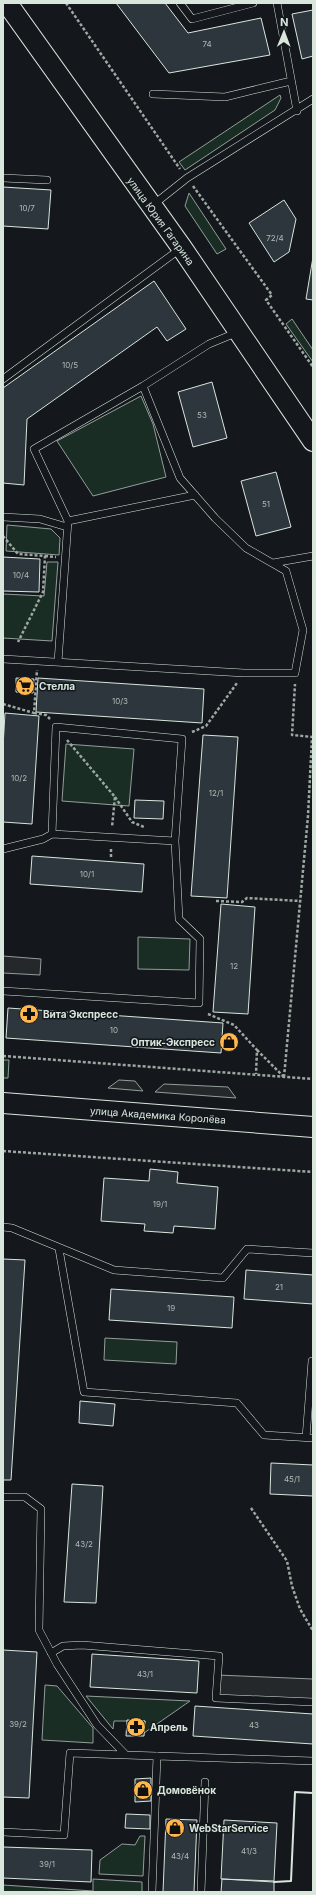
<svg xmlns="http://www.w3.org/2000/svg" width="316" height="1895" viewBox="0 0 316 1895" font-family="Inter,sans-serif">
<rect width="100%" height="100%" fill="#14181c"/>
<path fill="#1a2d24" stroke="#939e99" d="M280,95L281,98L275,110L185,170L179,162Z
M189,193L226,249L217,254L185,206Z
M292,319L313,350V362L286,324Z
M141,396L153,424L166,477L93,496L57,441Z
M7,525L51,529L60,538L59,555L6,551Z
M47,562H58L52,641L3,638V594L44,596Z
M66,744L134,749L129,806L62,801Z
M138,937L190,939L189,970L138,969Z
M3,1060H9L8,1078H3Z
M105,1338L177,1342L176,1364L104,1360Z
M45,1685L57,1686L93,1728V1743L42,1740Z
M86,1696L190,1701L144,1733L145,1721H114L113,1729Z
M140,1836H145L143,1876L99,1874L100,1860L122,1844L135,1845Z
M93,1879L142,1882V1892H3V1885L93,1891Z"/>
<path fill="#24282b" stroke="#939e99" d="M3,956L41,959L40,975L3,973Z
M119,1080L135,1081L143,1091L108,1088Z
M164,1084L228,1087L236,1098L155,1092Z
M217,1675L313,1679V1702L216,1698Z"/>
<path fill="#2c363c" stroke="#d8e6dc" d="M116,3H165L188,33L261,18L270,55L169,73Z
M313,10V56L302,59L292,14Z
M3,187L51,190L48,229L3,226Z
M284,200L296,219L289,252L274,262L249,223Z
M313,257V300L306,299Z
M154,281L186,329L167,341L157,327L27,419L24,485L3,483V388Z
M212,382L227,438L193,447L178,392Z
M276,472L291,527L256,536L241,481Z
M3,557L40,559L39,592L3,591Z
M16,678L34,679L33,693L16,692Z
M38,678L204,689L202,723L36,712Z
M5,713L39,716L32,824L3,822V747Z
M203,735L238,737L227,898L191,896Z
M135,800L164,801L163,819L134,818Z
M32,856L144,864L142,892L30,884Z
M221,904L255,907L248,1014L213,1012Z
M8,1008L223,1023L221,1053L6,1038Z
M150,1169L178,1172L177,1183L218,1187L215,1229L174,1226L173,1233L144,1231L145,1224L101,1221L104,1178L149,1181Z
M3,1259L25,1260L11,1480H3Z
M246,1270L313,1275V1304L244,1299Z
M111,1289L234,1297L232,1328L109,1320Z
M80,1401L115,1404L113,1426L79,1423Z
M271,1463L313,1465V1496L270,1494Z
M72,1484L103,1486L96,1603L64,1602Z
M3,1650L37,1652L29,1798L3,1797Z
M92,1654L199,1661L197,1693L90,1687Z
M195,1706L313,1714V1744L193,1736Z
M127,1720L145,1721L144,1736H126Z
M151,1778V1801L135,1802V1779Z
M126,1814L150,1815V1829L125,1828Z
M166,1819L197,1820L194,1892H163Z
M224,1820L277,1823L274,1881L221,1879Z
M3,1847L92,1850L91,1882L3,1878Z
M222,1879L274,1882V1892H221Z"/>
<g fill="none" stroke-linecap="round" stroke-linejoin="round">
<defs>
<path id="lane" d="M180,3L192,19L253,3
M277,3L297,111
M153,94L225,97L291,81
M3,178L47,180
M153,205L187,178L313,99
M3,379L180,249
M3,517L40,519L67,527
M68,521L195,495
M273,563L313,556
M3,659L244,673H295L303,630L286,571L246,548L215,518L180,478L143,386L209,344L238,332
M58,662L68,521L34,449L143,386
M52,834L56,727L182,739L175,841
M3,849L43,839L52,834L175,841L179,919L200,939L199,1003L3,991
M3,1227L12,1228L114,1270L223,1278L247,1249L313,1253
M59,1249L84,1392L237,1403L264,1435L313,1438
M306,1438L312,1361
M3,1497H25L41,1509L39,1630L57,1664L97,1725L126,1755L313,1761
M51,1653L63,1646L82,1645L219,1656L216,1698L313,1702
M3,1832L64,1835L70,1753L126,1755
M152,1892L157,1756
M201,1892L205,1782"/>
<path id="secondary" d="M7,3L182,248L313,441
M3,1103L313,1127"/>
</defs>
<use href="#lane" stroke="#d8e6dc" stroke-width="8"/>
<use href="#secondary" stroke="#d8e6dc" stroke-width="22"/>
<path stroke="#9da8a2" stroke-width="2.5" stroke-dasharray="3 2" stroke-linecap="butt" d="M66,3L180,169
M193,186L272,295L266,300L313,367
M3,536L18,554L45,556L43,592L18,642
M45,556L56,557
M3,704L34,713L37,670
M34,713L46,715L50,719
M192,732L206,726L237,683
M67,740L115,797L112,827
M115,797L132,822L144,827
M111,857V848
M216,901L242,902L247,898L300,901
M208,1014L234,1025L257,1050L256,1074
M257,1050L284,1077
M3,1056L313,1079
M284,1077L308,816L312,737L292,735L295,684
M3,1151L313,1172
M251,1508L287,1561L292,1586L300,1609L313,1631"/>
<use href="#lane" stroke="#14181c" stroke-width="7"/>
<use href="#secondary" stroke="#14181c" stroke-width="20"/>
<path stroke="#d8e6dc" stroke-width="2" d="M274,1882L291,1881L295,1792L313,1793"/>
</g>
<defs>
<symbol id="supermarket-disc" viewBox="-11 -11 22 22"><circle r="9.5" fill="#ffb74d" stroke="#14181c"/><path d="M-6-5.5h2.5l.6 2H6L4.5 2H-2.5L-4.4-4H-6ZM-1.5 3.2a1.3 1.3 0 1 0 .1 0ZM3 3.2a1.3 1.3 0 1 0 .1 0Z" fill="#111"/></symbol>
<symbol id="pharmacy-disc" viewBox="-11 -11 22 22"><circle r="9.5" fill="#ffb74d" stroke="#14181c"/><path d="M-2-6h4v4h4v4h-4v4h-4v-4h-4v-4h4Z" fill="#111"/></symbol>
<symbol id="shop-disc" viewBox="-11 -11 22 22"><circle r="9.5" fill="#ffb74d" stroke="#14181c"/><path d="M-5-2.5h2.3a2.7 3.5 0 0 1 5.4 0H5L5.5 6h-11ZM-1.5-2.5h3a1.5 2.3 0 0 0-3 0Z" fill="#111"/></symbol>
</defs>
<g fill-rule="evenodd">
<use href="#supermarket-disc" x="14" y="675" width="22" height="22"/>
<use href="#pharmacy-disc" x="18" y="1003" width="22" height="22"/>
<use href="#shop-disc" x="218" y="1031" width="22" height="22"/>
<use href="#pharmacy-disc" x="125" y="1716" width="22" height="22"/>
<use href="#shop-disc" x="132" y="1779" width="22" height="22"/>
<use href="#shop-disc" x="164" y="1817" width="22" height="22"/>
</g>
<g text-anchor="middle" stroke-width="3" stroke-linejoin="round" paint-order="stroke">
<g font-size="8" fill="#adbab4">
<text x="207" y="47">74</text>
<text x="27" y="211">10/7</text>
<text x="275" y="241">72/4</text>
<text x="70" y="368">10/5</text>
<text x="202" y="418">53</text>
<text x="266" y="507">51</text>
<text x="21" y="578">10/4</text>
<text x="120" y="704">10/3</text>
<text x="19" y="781">10/2</text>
<text x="216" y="796">12/1</text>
<text x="87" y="877">10/1</text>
<text x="234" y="969">12</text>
<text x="114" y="1033">10</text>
<text x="160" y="1207">19/1</text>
<text x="279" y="1290">21</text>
<text x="171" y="1311">19</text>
<text x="292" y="1482">45/1</text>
<text x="84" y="1547">43/2</text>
<text x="145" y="1677">43/1</text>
<text x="18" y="1727">39/2</text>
<text x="254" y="1728">43</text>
<text x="249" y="1854">41/3</text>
<text x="180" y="1859">43/4</text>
<text x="47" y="1867">39/1</text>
</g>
<g font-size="10" fill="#d8e6dc" stroke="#14181c">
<text transform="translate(161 221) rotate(54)" y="4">улица Юрия Гагарина</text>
<text transform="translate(158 1115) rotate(4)" y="4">улица Академика Королёва</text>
</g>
<g font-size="10" font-weight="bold" fill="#d8e6dc" stroke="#14181c" text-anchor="start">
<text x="39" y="690">Стелла</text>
<text x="43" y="1018">Вита Экспресс</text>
<text x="215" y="1046" text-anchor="end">Оптик-Экспресс</text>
<text x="150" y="1731">Апрель</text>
<text x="157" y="1794">Домовёнок</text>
<text x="189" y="1832">WebStarService</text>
</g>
</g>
<rect width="316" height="1895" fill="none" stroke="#d8e6dc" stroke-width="8"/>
<g transform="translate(284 32) rotate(1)" stroke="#14181c" stroke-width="3" paint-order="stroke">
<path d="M0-3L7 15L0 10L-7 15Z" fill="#d8e6dc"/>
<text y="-6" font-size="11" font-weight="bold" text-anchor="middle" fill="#d8e6dc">N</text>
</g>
</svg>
